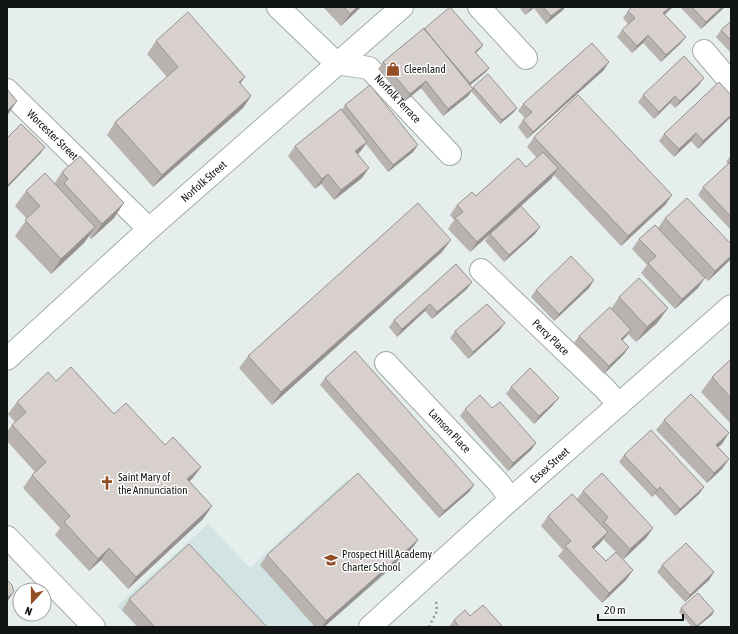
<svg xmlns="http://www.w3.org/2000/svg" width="738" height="634" viewBox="0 0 738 634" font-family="'Asap Condensed',sans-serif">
<rect width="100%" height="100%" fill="#e5eded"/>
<path fill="#d1e3e3" d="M348,479L412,552L324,627H136L117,606L208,524L250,568Z"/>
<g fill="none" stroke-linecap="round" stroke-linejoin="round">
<defs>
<g id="minor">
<path id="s1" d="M278,7L336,63L369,68L450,154"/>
<path d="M479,7L526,58"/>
<path d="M704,51L731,83"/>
<path id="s2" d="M7,90L149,229"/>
<path id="s3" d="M481,270L605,389L619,405"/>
<path id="s4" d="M7,359L149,229L402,7"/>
<path id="s5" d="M386,363L498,482L511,499"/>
<path d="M7,537L94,627"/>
<path id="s6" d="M370,627L511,499L731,306"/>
</g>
</defs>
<use href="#minor" stroke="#a3aaab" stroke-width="24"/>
<path stroke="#949a9a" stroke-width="2.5" stroke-dasharray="2 3" stroke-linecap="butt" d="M429,627L437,611L436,601"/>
<use href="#minor" stroke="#fff" stroke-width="22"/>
</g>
<path fill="#b9b3b0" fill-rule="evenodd" d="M323,7H361L341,26Z
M519,7H565L563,10L546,24L534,8L525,15Z
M680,7H725L701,29Z
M628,11L665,15L686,37L680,44L661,62L643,43L632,53L617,37L622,30L628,24L623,18Z
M731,21V53L716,37L721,30Z
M424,28L483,45L480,49L476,53L486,72L470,85L472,88L473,87L517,108L514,112L500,124L471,91L468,96L443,116L421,88L405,101L378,69L383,62Z
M156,41L245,77L240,84L251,96L243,108L153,187L107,135L115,122L167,77L147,54Z
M604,70L527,139L518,127L523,120L525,118L518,111L523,104Z
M699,85L675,108L670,103L654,119L638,102L643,95Z
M345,105L418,145L413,152L388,172L366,144L360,152L358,154L362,178L334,200L321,184L315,189L288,156L295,146L342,110Z
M731,117L698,149L691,141L674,157L659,141L664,134Z
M534,137L672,195L665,205L621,246L554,175L551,179L504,221L540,227L535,234L504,262L485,241L490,234L470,252L448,229L454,220L450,215L457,205L476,196L526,167L537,158L527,147Z
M731,155V230L698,195L703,187L728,164L726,162Z
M62,172L114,218L91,239L89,236L84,243L51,274L15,236L27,219L15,206L26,191L54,184Z
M665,218L730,260L708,281L685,257L698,288L675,309L641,273L647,265L632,249L639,239L658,228Z
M442,252L272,405L239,368L248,356Z
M594,280L589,288L554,321L531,297L536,290Z
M467,289L432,319L425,311L397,337L389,327L394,320Z
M619,297L668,308L657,323L636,342L628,334L622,340L629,347L624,354L604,374L574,343L579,336L611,309Z
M500,330L468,359L450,338L455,331Z
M731,359V424L701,392L712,377Z
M325,378L474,485L469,492L439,518L320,385Z
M56,381L114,414L201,467L192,479L189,481L212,506L203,519L128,589L101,560L89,571L55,535L60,528L23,488L32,475L35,472L7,441V432L12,425L15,422L8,414L17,402Z
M511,387L553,405L534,424L506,394Z
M492,408L536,443L531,450L508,471L460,416L465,409Z
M664,420L722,444L718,447L729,459L722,469L707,483L656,430Z
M624,455L704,487L699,494L675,516L655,494L652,497L619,462Z
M583,491L653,528L646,538L623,559L633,570L626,580L602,603L558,556L563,550L541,526L548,516L577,499ZM603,539L616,552L606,561L594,549L601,542Z
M418,540L411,550L324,627H315L260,565L267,555Z
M662,565L714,572L709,580L685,602L657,572Z
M129,599L267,627H138L122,610Z
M681,608L714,611L712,615L697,627H692L679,612Z
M470,616L503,627H449L454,620Z"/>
<path fill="#969290" d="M357,7H361L341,26L350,14Z
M531,7H535L525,15L531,8Z
M563,7H565L563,10L546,24L551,16Z
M670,7H673L658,21L663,13Z
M722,7H725L701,29L706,22Z
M648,35L643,43L632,53L637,46Z
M686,37L680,44L661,62L666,55Z
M483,45L480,49L473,55L475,52Z
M609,62L604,70L527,139L533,132Z
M489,68L486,72L468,87L470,83Z
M245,77L236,89L239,82Z
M704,78L699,85L675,108L680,101Z
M426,81L421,88L405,101L410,94Z
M473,89L468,96L443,116L448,109Z
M251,96L243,108L153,187L162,175Z
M675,96L670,103L654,119L659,112Z
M17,101L7,116V111Z
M517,108L514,112L500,124L502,120Z
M731,115V117L698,149L703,141Z
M696,133L691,141L674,157L679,149Z
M367,142L360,152L348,162L355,151Z
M418,145L413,152L388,172L393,165Z
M45,147L40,154L7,188V186Z
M369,168L362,178L334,200L341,190Z
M558,168L551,179L470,252L477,242Z
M328,174L321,184L315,189L322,179Z
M672,195L665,205L621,246L628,236Z
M124,203L114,218L91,239L102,224Z
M95,227L84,243L51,274L61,259Z
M540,227L535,234L504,262L509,255Z
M451,240L442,252L272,405L281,392Z
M731,256V259L730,260L708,281L715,271Z
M705,278L698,288L675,309L682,299Z
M594,280L589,288L554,321L559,314Z
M472,282L467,289L432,319L437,312Z
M430,304L425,311L397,337L402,329Z
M668,308L657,323L636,342L647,327Z
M505,323L500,330L468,359L473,352Z
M631,330L626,337L616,346L621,339Z
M629,347L624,354L604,374L609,366Z
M559,398L553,405L534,424L539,416Z
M729,433L722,444L709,455L716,445Z
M536,443L531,450L508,471L513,463Z
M729,459L722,469L707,483L714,473Z
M201,467L192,479L178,491L187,479Z
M474,485L469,492L439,518L444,511Z
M660,487L655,494L652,497L657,490Z
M704,487L699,494L675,516L680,509Z
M212,506L203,519L128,589L136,577Z
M653,528L646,538L623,560L630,549Z
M608,532L601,542L585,557L592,547Z
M418,540L411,550L324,627H322L326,621Z
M109,548L101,560L89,571L98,559Z
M633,570L626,580L602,603L609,593Z
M714,572L709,580L685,602L690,595Z
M14,592L7,602V598Z
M714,611L712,615L697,627H696Z"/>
<path fill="#d7d0cd" stroke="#969290" d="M344,7H357L350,14Z
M450,7L483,45L475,52L489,68L470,83L424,29Z
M543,7H563L551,16Z
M632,7H670L663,13L686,37L666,55L648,35L637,46L622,30L635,18L628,11Z
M692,7H722L706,22Z
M188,12L245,77L239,82L251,96L162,175L115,122L178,67L156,41Z
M731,21V40L721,30Z
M424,28L473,89L448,109L426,81L410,94L383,62Z
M592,43L609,62L533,132L523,120L532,112L523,104Z
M684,56L704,78L680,101L675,96L659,112L643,95Z
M488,74L517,108L502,120L473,87Z
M719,82L731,95V115L703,141L696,133L679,149L664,134Z
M370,85L418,145L393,165L345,105Z
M7,89L17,101L7,111Z
M578,95L672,195L628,236L534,137Z
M341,109L367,142L355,151L369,168L341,190L328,174L322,179L295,146Z
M21,124L45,147L7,186V138Z
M543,152L558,168L477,242L455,218L463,212L457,205L472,192L476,196L518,158L526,167Z
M80,156L124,203L102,224L64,183L68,179L62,172Z
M729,163L731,165V217L703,187Z
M45,173L95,227L61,259L25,220L40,206L26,191Z
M687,198L731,244V256L715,271L665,218Z
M418,203L451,240L281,392L248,356Z
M521,206L540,227L509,255L490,234Z
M655,225L705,278L682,299L648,263L656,256L639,239Z
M571,256L594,280L559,314L536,290Z
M456,264L472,282L437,312L430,304L402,329L394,320Z
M639,278L668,308L647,327L619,297Z
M487,304L505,323L473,352L455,331Z
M610,307L631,330L621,339L629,347L609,366L579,336Z
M355,351L474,485L444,511L325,378Z
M731,359V398L712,377Z
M71,367L114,414L126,403L165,445L173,437L201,467L187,479L212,506L136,577L109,548L98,559L64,522L70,516L32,475L46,462L12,425L26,412L17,402L48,372L56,381Z
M530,368L559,398L539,416L511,387Z
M691,394L729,433L716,445L729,459L714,473L664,420Z
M480,395L492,408L500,402L536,443L513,463L465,409Z
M651,430L704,487L680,509L660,487L657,490L624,455Z
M358,473L418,540L326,621L267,555Z
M602,473L653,528L630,549L604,522L608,517L583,491Z
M572,494L608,532L592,547L606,561L616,552L633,570L609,593L565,546L571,541L548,516Z
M686,543L714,572L690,595L662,565Z
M189,544L267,627H155L129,599Z
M7,580L12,585L14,592L7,598Z
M698,593L714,611L697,626L681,608Z
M483,605L503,627H459L454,620L465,610L470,616Z"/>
<defs>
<symbol id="shop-bare" viewBox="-9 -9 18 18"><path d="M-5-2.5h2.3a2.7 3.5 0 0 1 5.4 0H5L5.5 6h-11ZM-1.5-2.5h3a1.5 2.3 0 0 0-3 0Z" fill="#944e26" stroke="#fff" stroke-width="2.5" paint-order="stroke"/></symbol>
<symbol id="church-bare" viewBox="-9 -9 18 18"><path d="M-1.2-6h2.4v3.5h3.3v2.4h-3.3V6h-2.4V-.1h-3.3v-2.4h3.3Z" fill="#944e26" stroke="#fff" stroke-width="2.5" paint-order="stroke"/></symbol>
<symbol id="school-bare" viewBox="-9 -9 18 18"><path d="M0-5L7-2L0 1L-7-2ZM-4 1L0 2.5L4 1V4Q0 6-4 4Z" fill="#944e26" stroke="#fff" stroke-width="2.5" paint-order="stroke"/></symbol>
</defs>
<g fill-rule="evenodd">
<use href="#shop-bare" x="383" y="59" width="20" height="20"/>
<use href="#church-bare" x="97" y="473" width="20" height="20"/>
<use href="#school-bare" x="321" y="550" width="20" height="20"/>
</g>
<g text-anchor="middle" stroke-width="3" stroke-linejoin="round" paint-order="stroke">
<g font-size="11" fill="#121515" stroke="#fff" text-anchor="start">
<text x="404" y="73">Cleenland</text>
<text x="118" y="481">Saint Mary of<tspan x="118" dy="13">the Annunciation</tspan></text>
<text x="342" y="558">Prospect Hill Academy<tspan x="342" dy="13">Charter School</tspan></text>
</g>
<g font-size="11" fill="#121515" stroke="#fff">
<text dy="4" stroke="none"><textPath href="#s1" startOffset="156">Norfolk Terrace</textPath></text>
<text dy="4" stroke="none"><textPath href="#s2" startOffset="64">Worcester Street</textPath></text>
<text dy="4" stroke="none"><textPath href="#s4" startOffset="265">Norfolk Street</textPath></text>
<text dy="4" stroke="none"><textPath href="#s3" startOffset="97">Percy Place</textPath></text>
<text dy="4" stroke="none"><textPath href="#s5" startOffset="93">Lamson Place</textPath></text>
<text dy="4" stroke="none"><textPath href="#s6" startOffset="242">Essex Street</textPath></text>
</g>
</g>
<rect width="738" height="634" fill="none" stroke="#121515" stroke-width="16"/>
<g transform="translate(32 602) rotate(201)"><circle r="19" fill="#ffffff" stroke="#a0a1a1"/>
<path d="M0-3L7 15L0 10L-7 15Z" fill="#944e26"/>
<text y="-6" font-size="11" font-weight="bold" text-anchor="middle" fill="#121515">N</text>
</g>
<path d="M598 614v6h85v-6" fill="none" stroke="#121515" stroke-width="2"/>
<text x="604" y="614" font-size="12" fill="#121515" stroke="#ffffff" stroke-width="3" paint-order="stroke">20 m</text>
</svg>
